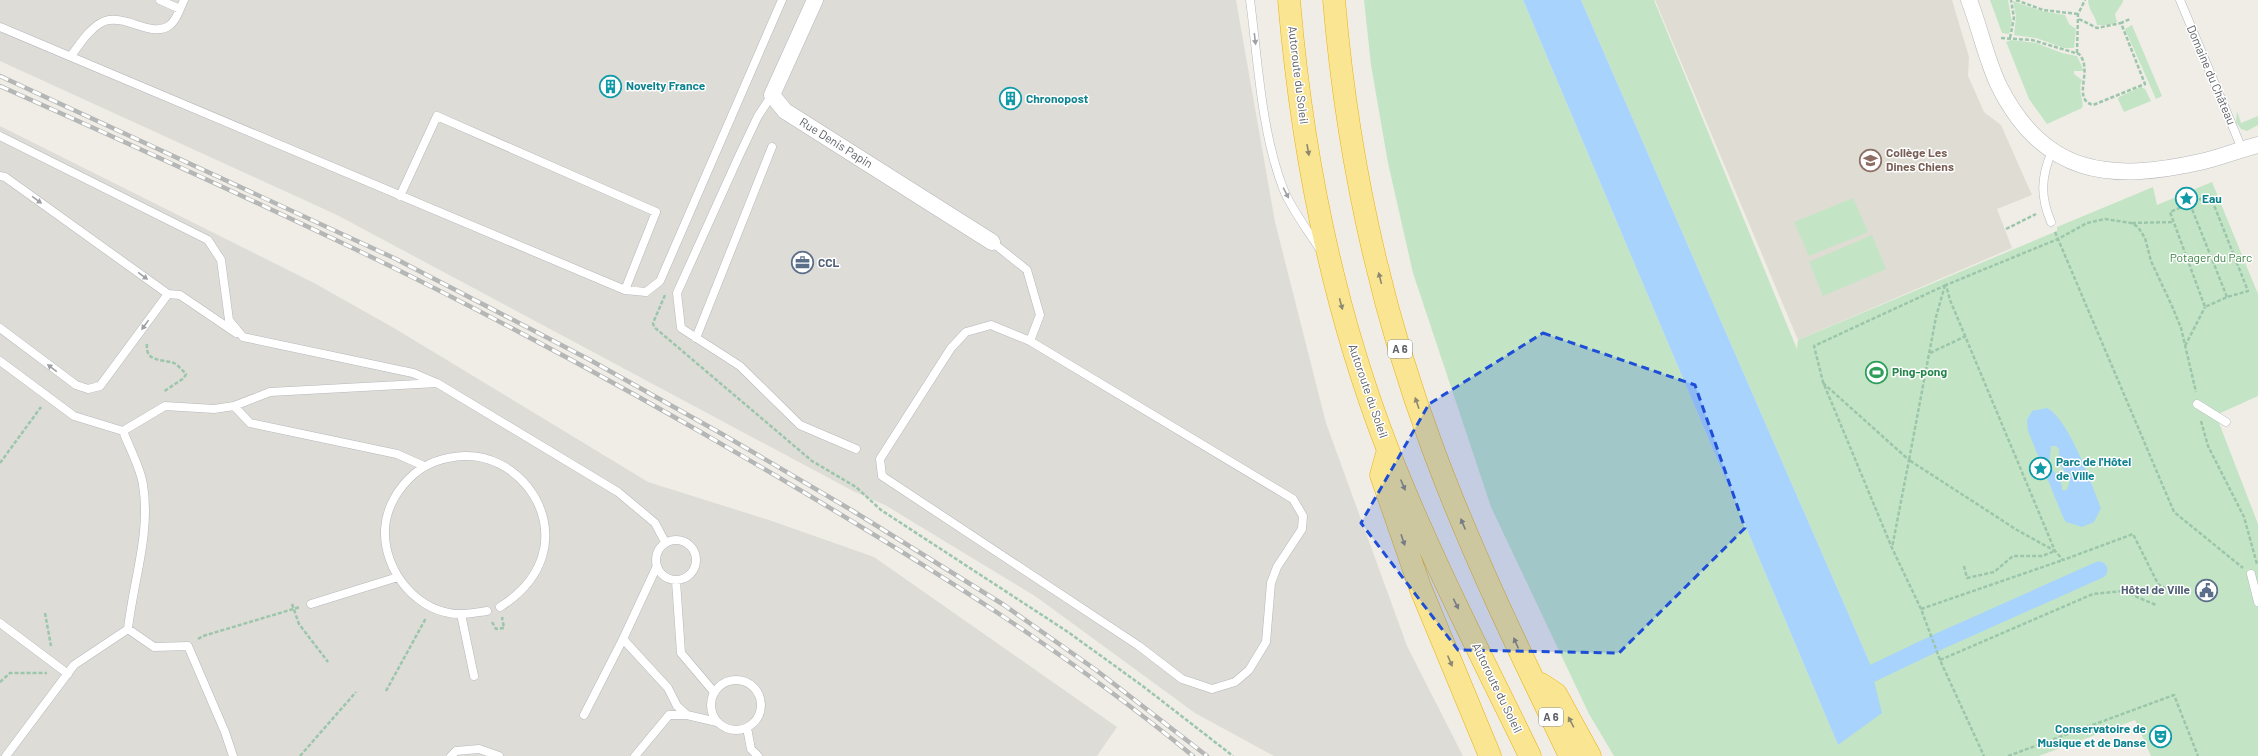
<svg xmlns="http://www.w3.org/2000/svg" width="2258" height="756" viewBox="0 0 2258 756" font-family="Barlow,sans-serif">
<rect width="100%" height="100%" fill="#efede5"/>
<path fill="#dedcd7" d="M0,0H1236L1275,222L1326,423L1407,646L1463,756H1274L1195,713L1035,596L885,505L853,491L337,215L0,61Z
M0,126L314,283L394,328L648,482L769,520L874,557L1117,727L1097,756H0Z"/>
<path fill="#dfdcd3" d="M1655,0H1952L1969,57L1968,76L1984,112L2001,125L2032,195L1997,209L2012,248L1798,340Z"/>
<path fill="#c3e5c5" d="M1364,0H1523L1838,745L1869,661L1581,0H1654L1797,349L1798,340L2057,231V227L2153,187L2157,205L2212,182L2258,294V396L2216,415L2258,524V756H2151L2135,720L2039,756H1614L1589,714L1491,507L1413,273L1388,163L1371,65Z
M1990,0H2008L2012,22L2009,34L2002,33Z
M2088,0H2123V2L2115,14L2117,22L2109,25H2097C2096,16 2088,10 2088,0Z
M2013,1L2041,11L2065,15L2069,24L2076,29L2074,48H2064L2036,38L2014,35L2016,17Z
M2132,25L2162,96L2156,99L2125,29Z
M2011,40L2036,43L2062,53L2077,56L2084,71H2074V74L2082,80C2077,93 2085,101 2082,108L2047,124L2029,99L2007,44L2006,42Z
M2141,87L2145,89L2151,101L2124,112L2118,99L2119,97Z
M2237,111L2241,123L2258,116V125L2247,131L2241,129L2236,122Z
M1853,198L1868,232L1809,256L1794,222Z
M1872,235L1886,269L1823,296L1809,262Z"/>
<path fill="#a8d3fc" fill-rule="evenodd" d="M1523,0H1581L1869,661L1882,713L1838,745Z
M2047,408C2068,418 2092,484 2101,508L2094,522L2082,527L2066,522L2063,517L2028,431L2027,420L2032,411ZM2051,446H2056L2059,449V463L2070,480L2067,490H2062L2061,481L2049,465Z"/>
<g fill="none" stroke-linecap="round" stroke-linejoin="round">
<path stroke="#a8d3fc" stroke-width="17" d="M1873,673L1940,641L2099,570"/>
<defs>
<path id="lane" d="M160,0L180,9L184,0
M1250,0C1258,60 1261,131 1283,188C1291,209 1307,229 1319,248
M2180,0L2242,149
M0,27L625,290L646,292L660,281L782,0
M71,56C79,45 91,26 105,21C127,14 152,39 170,25C175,21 178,14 180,9
M772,95L758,116L739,156L677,293L681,328L740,366L800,425L856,449
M0,136L208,240L221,260L229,320L243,337L413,373L434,382
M0,176L5,177L168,294L180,295L236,333
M400,196L437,116L656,212L625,290
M2051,222C2040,196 2041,177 2052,151
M992,242L1027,270L1040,315L1030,341
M991,325L1030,341L1293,499L1303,516L1302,529L1277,567L1271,583L1266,642L1249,670L1235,682L1212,689L1182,679L1139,646L882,476L880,459L951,348L966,332Z
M0,328L76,385L88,389L100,386L168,294
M696,338L772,147
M0,361L74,416L123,431L165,406L214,409L234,406L270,392L437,383L618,492L655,523L665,542
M2197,404L2226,422
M234,406L250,423L397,454L424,466
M123,431C129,447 141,469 143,485C151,533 133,582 128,629L154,647L188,646L225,732L233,756
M656 560a20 20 0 1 1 40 0a20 20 0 1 1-40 0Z
M2251,574L2258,602
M676,581L681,653L714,692
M311,604L398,577
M487,611C479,612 470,614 462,614C418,615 383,571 385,529C386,508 398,488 414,474C428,462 445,457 464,456C514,454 558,507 542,557C535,579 519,595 500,607
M461,614L474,676
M0,623L68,674
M623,639L657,566
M711 705a25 25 0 1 1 50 0a25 25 0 1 1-50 0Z
M584,715L623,639L668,688L677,706L687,715
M747,728L751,749L758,756
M6,756L74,665L128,629
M451,756L456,751L479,749L499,756
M635,756L669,715H687L717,722"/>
<path id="street" d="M815,0L772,95L785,111L992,242
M1969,0C1980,28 1986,59 1999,86C2044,176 2111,182 2200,162C2219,158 2238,150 2258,145"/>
<path id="highway" d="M1289,0C1302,153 1332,306 1388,450C1429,555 1481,655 1530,756
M1334,0C1347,153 1379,305 1433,449C1472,554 1521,655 1570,756
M1388,450L1381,475L1420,587L1490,756
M1541,684L1556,694L1590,756"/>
</defs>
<use href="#lane" stroke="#b5b7bb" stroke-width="9"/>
<use href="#street" stroke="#b5b7bb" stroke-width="17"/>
<use href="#highway" stroke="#ebb109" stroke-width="23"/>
<path stroke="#9cc6ab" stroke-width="2.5" stroke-dasharray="4 2" stroke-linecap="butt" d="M2016,0L2043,10L2078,14
M2079,19L2097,28L2121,23
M2001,38L2032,40L2079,54C2094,70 2071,99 2093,105L2145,84L2121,23L2130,19
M2010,38L2014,18L2011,0
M2077,53L2078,14L2085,0
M2210,195L2248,291L2227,297L2205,307L2170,212Z
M2190,204L2227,297
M2132,223L2174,222
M2006,229L2036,214
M2055,232L2174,512L2243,568
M1945,285L1936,317L1909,460L2017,530L2055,551
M1946,285L1814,346L1823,382L1892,548L1921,609L1940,660L1984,756
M665,295L653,323L654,327L812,461L856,487L881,510L1068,632L1144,687L1233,756
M147,344C145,362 161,359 174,363C178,365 182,370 186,374L184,378L163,392
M2185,346L2205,307
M1930,353L1966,336
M1823,383L1909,460L1892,548
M2201,421L2208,446L2244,517L2257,564
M0,463L41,407
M1964,566L1967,578L1994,572L2013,556H2042L2055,551
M2166,589L2158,584L2133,534L2063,560L2055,551L1950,300L1946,285L2058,239L2087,223L2105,219L2131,223L2138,227L2145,238L2151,261L2172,306L2181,328L2196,392
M292,604L299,624L328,662
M1921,609L2063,560
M45,613L51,646
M492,622L496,629L504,628L502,617
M198,639L203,636L300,607
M1940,660L2093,594L2123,591L2156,605
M0,682L10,673H47
M386,691L426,618
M300,756L356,692
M2008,756L2174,695L2198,756"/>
<use href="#lane" stroke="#fff" stroke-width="8"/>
<use href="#street" stroke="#fff" stroke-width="16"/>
<use href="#highway" stroke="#f9e592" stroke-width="22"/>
<defs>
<path id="rail" d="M0,76L396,259L590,360L722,434L853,511L1004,605L1096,670L1207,756
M0,86C130,144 260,203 388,265C530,335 669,412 805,493C939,573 1072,656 1193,756"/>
</defs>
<use href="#rail" stroke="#b5b6b6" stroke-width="4.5"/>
<use href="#rail" stroke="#fff" stroke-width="3" stroke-dasharray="9" stroke-linecap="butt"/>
</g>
<defs><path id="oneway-solid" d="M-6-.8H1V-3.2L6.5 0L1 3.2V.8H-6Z"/></defs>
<g fill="#9ea0a3">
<use href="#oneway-solid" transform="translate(1255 39) rotate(83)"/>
<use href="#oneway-solid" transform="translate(1286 193) rotate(62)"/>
<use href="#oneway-solid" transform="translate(37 200) rotate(36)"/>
<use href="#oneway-solid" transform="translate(143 276) rotate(36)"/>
<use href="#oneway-solid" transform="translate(145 325) rotate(126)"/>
<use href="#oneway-solid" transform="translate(52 368) rotate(-143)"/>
</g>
<g fill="#8c8872">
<use href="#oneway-solid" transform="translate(1308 150) rotate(80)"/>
<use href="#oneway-solid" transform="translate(1380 278) rotate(-104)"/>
<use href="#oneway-solid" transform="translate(1341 304) rotate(75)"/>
<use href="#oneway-solid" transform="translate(1417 403) rotate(-109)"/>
<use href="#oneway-solid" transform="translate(1403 485) rotate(67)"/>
<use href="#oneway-solid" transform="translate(1463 524) rotate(-113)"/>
<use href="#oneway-solid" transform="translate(1403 540) rotate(71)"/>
<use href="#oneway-solid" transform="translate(1456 604) rotate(64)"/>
<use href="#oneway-solid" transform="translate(1516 643) rotate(-114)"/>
<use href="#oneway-solid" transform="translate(1450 661) rotate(67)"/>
<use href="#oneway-solid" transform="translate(1571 722) rotate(-118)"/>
</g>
<path fill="#1d4ed8" fill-opacity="0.2" stroke="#1d4ed8" stroke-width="3" stroke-dasharray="8 5" stroke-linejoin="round" d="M1543,333L1695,385L1745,528L1619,653L1458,650L1361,523L1429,404Z"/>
<defs>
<symbol id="building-ring" viewBox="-11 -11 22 22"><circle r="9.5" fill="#fff" stroke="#0f9aa8" stroke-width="1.5"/><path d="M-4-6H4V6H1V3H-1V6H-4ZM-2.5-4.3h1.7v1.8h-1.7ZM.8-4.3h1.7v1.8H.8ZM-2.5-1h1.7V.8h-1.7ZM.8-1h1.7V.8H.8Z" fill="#0f9aa8"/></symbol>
<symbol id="school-ring" viewBox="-11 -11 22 22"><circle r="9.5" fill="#fff" stroke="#8d6e63" stroke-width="1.5"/><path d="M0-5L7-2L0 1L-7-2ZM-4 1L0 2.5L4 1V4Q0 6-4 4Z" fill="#8d6e63"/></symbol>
<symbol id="sight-ring" viewBox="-11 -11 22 22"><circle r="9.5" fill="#fff" stroke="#0f9aa8" stroke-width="1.5"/><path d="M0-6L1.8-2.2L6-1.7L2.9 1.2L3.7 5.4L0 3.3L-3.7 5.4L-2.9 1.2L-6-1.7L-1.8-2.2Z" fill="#0f9aa8"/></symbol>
<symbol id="office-ring" viewBox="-11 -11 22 22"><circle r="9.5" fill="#fff" stroke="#5c6f8a" stroke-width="1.5"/><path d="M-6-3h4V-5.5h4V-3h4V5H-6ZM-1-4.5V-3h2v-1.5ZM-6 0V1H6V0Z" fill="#5c6f8a"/></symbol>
<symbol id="stadium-ring" viewBox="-11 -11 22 22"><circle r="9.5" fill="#fff" stroke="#2e9e5b" stroke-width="1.5"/><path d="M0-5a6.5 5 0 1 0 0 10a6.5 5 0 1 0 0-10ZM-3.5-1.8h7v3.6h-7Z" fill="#2e9e5b"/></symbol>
<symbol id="civic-ring" viewBox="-11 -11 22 22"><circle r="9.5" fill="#fff" stroke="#5c6f8a" stroke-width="1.5"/><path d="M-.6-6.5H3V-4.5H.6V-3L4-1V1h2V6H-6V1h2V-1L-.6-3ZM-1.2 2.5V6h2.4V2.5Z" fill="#5c6f8a"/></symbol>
<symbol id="theatre-ring" viewBox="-11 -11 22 22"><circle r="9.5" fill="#fff" stroke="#0f9aa8" stroke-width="1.5"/><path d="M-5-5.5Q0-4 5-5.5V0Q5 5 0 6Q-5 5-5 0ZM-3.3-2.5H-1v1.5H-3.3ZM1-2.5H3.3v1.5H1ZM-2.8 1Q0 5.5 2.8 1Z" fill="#0f9aa8"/></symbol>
</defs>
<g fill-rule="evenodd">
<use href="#building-ring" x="598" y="74" width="25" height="25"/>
<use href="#building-ring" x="998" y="86" width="25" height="25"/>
<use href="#school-ring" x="1858" y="148" width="25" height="25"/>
<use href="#sight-ring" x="2174" y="186" width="25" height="25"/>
<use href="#office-ring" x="790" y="250" width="25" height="25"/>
<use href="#stadium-ring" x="1864" y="360" width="25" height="25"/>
<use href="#sight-ring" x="2028" y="456" width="25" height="25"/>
<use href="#civic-ring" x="2194" y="578" width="25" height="25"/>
<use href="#theatre-ring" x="2148" y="724" width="25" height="25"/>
</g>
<g text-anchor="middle" stroke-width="3" stroke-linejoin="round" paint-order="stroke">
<g fill="#fff" stroke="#8e9093" stroke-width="1">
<rect x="1388" y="340" width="24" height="18" rx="3"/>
<rect x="1539" y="708" width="24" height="18" rx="3"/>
</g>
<g font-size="11" font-weight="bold" fill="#5d6065">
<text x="1400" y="353">A 6</text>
<text x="1551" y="721">A 6</text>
</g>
<g font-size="12" fill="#5d6065" stroke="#fff">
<text transform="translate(1298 75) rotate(83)" y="4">Autoroute du Soleil</text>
<text transform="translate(2211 75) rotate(67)" y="4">Domaine du Château</text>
<text transform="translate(836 143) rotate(32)" y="4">Rue Denis Papin</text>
<text transform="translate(1368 391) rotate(71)" y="4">Autoroute du Soleil</text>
<text transform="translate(1497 688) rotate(64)" y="4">Autoroute du Soleil</text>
</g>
<g font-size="12" font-weight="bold" fill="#0d838f" stroke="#fff" text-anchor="start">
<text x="626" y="90">Novelty France</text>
<text x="1026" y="103">Chronopost</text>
<text x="2202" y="203">Eau</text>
<text x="2056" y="466">Parc de l'Hôtel<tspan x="2056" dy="14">de Ville</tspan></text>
<text x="2146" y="733" text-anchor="end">Conservatoire de<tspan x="2146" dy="14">Musique et de Danse</tspan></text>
</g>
<g font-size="12" font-weight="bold" fill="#785e54" stroke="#fff" text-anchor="start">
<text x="1886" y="157">Collège Les<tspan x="1886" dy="14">Dines Chiens</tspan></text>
</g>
<g font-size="12" fill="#388140" stroke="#fff">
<text x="2211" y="262">Potager du Parc</text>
</g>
<g font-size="12" font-weight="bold" fill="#4e5e75" stroke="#fff" text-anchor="start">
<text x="818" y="267">CCL</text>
<text x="2190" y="594" text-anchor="end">Hôtel de Ville</text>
</g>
<g font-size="12" font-weight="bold" fill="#27864d" stroke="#fff" text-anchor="start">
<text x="1892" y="376">Ping-pong</text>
</g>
</g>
</svg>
